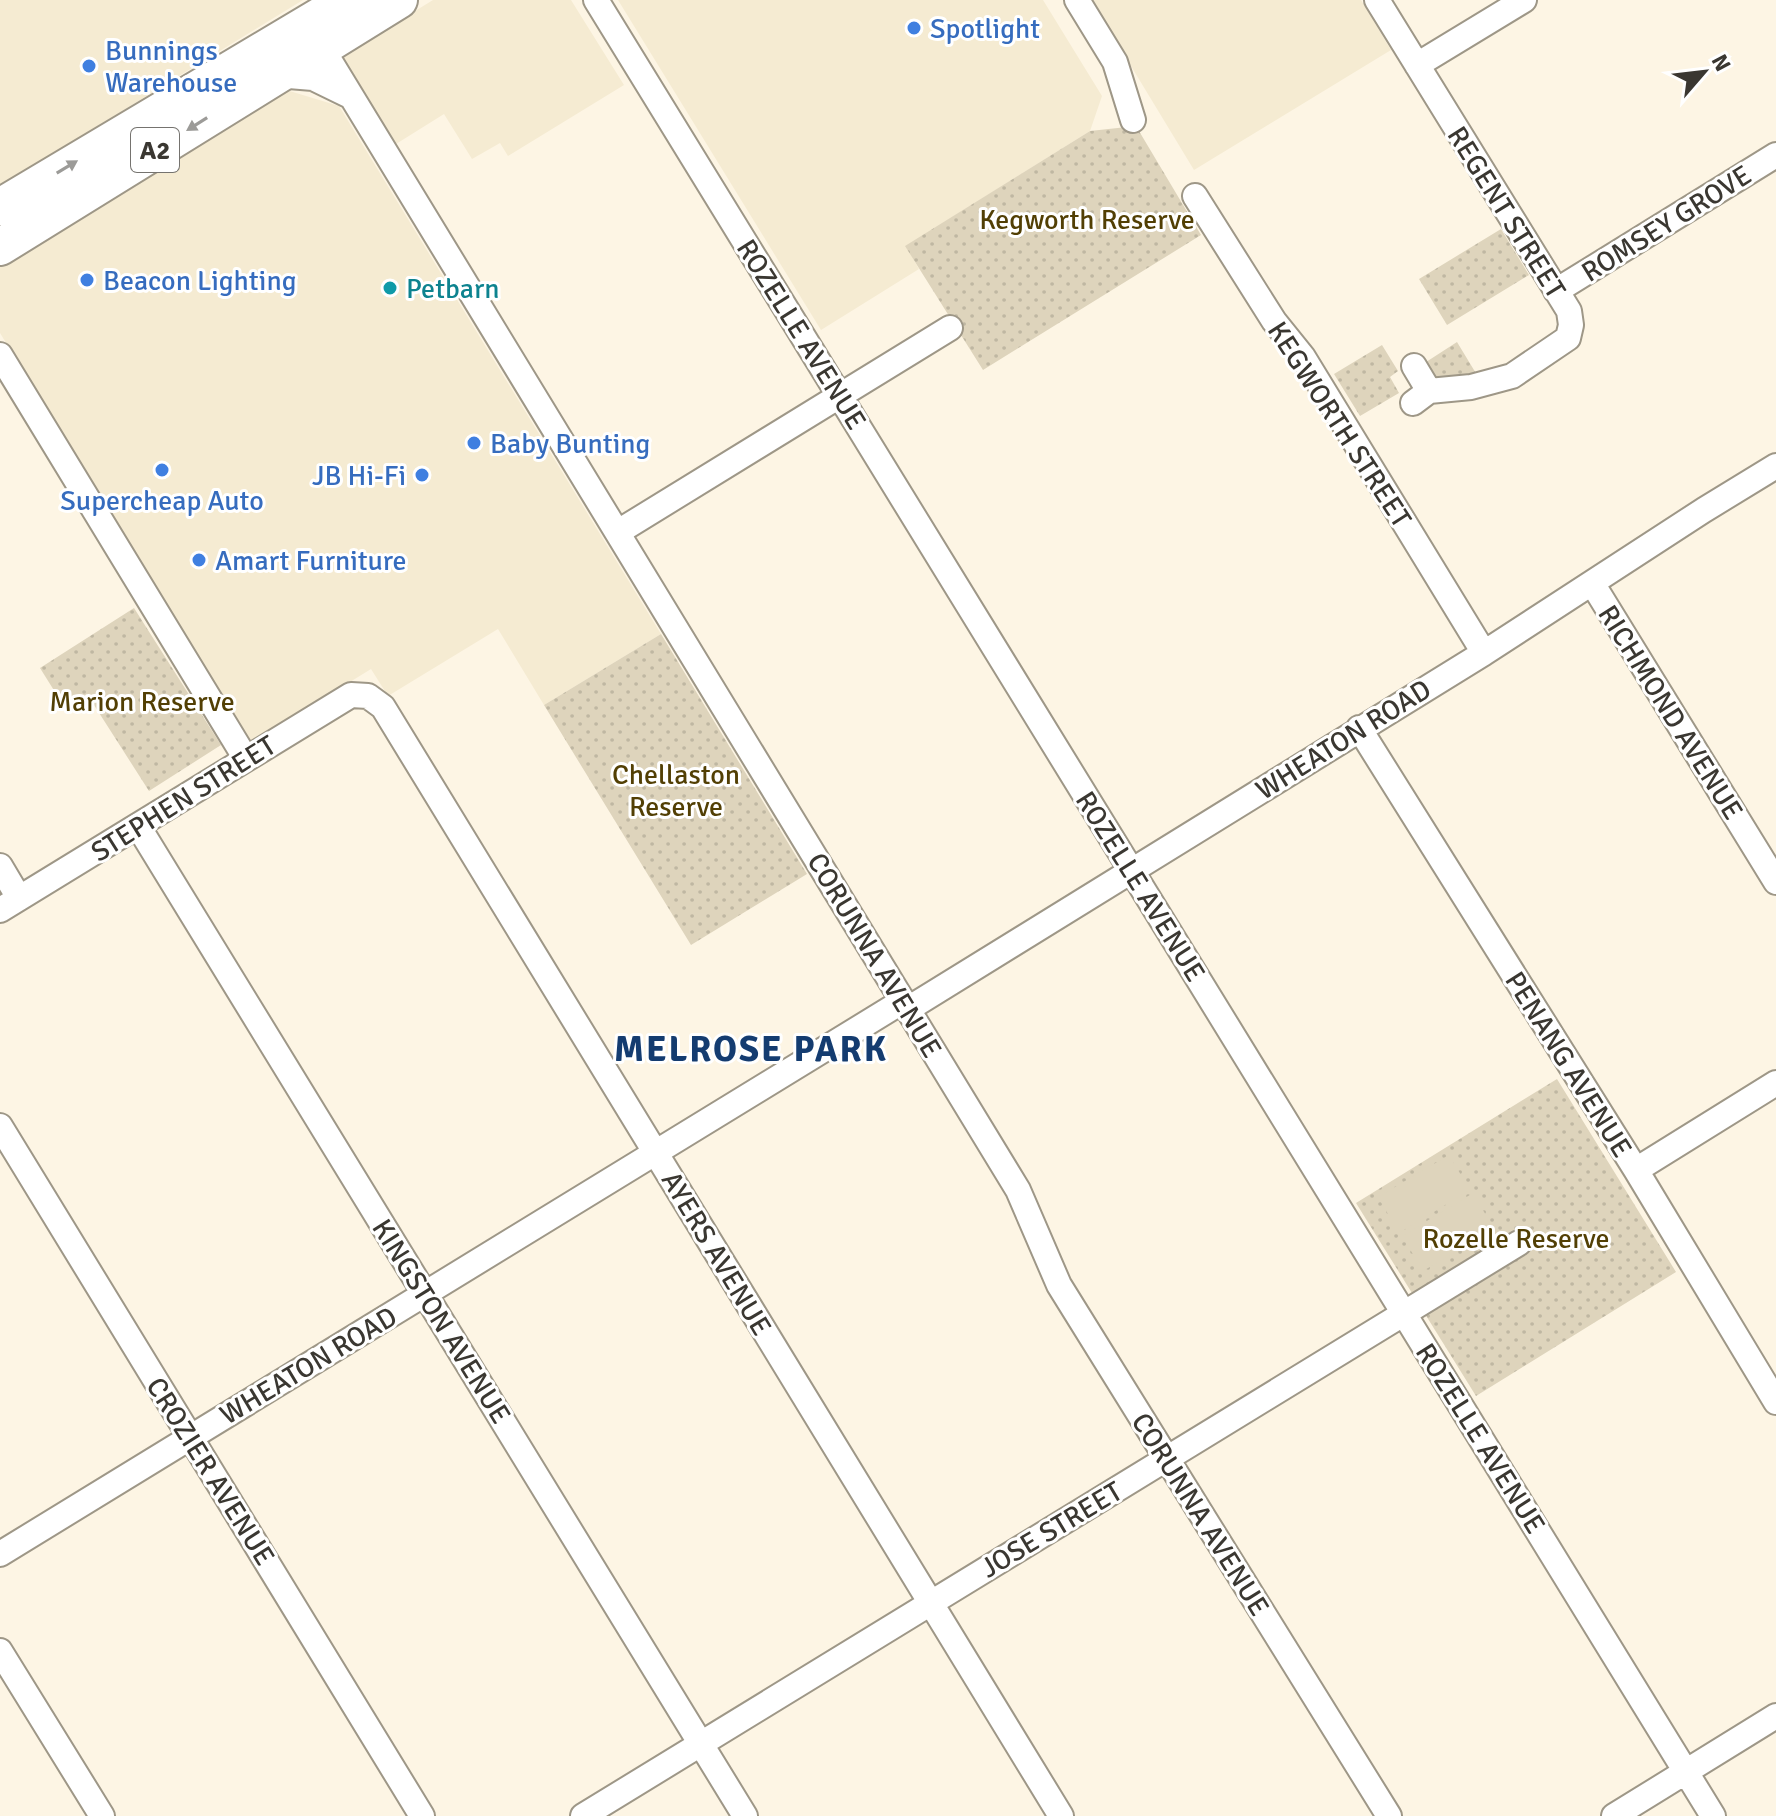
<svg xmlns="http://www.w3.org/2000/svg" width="1776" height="1816" viewBox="0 0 1776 1816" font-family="Signika,sans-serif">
<defs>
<pattern id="green-dots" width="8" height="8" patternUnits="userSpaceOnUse" patternTransform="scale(2)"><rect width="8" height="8" fill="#ded4bc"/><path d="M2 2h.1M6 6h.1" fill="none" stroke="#bfb7a2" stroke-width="1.8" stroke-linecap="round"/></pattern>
</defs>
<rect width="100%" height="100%" fill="#fdf5e4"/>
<path fill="#f5ebd2" d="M0,0H303L0,186Z
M433,0H571L624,85L508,156L500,143L472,159L444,114L396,144L342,56Z
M618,0H1043L1102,96L1090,131L906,246L919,269L821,330Z
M1091,0H1361L1391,50L1194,170Z
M283,89L339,106L661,634L544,705L498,629L388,696L371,669L251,743L0,333V262Z"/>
<path fill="url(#green-dots)" d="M1136,126L1201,235L983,370L905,246L1090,131Z
M1501,229L1529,275L1447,325L1419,279Z
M1457,342L1477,375L1435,383L1423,364Z
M1382,345L1398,371L1390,377L1399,393L1360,416L1334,374Z
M134,608L221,745L149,791L87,694L65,708L40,668Z
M661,634L807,874L691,945L544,705Z
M1557,1079L1676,1272L1476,1396L1356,1203Z"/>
<path fill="#ded4bc" d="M1449,1155L1470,1190L1399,1233L1378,1197Z
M1473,1193L1494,1229L1423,1271L1402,1236Z"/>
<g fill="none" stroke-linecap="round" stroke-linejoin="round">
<defs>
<path id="minor" d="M596,0L1713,1816
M1077,0L1115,62L1133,120
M1377,0L1569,311L1571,325L1568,338L1512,376L1471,387L1429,391L1413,403
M314,35L1018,1190L1059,1285L1389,1816
M1417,65L1524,0
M277,75L313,78L350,96
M1195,196L1274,321L1303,357L1484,653
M1556,291L1776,155
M0,355L246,759
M1414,366L1429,391
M618,532L950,328
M1592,583L1776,882
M1359,728L1636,1170L1776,1402
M138,826L745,1816
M0,866L19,898
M0,910L351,695L368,696L383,707L1061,1816
M908,1009L1484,653L1704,510L1776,466
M0,1126L422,1816
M1636,1170L1776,1083
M0,1554L903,1001
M0,1651L102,1816
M583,1816L1519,1243
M1614,1816L1776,1716"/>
<path id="highway" d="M0,207L347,0
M0,247L399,0"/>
</defs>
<use href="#minor" stroke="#9e9787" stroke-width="28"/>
<use href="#highway" stroke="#9e9787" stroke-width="40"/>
<use href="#minor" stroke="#fff" stroke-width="24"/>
<use href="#highway" stroke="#fff" stroke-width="36"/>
</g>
<defs><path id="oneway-solid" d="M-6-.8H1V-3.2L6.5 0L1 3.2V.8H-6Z" transform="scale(2)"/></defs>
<g fill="#9c9b98">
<use href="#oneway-solid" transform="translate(197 124) rotate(148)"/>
<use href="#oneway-solid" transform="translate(67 167) rotate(-31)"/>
</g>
<g fill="#3f7fe0" stroke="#fff" stroke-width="3">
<circle cx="914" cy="28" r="8"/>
<circle cx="89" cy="66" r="8"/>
<circle cx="87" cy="280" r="8"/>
<circle cx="474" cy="443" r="8"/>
<circle cx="162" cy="470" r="8"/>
<circle cx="422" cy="475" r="8"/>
<circle cx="199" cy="560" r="8"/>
</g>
<circle fill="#0f9aa8" stroke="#fff" stroke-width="3" cx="390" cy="288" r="8"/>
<g text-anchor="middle" stroke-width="6" stroke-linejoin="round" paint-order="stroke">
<rect fill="#fff" stroke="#75736f" stroke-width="2" x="131" y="128" width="48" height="44" rx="6"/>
<g font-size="26" font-weight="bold" fill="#3a3731">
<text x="155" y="159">A2</text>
</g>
<g font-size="28" fill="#366cbe" stroke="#fff" text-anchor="start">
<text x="930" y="38">Spotlight</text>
<text x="105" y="60">Bunnings<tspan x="105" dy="32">Warehouse</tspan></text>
<text x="103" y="290">Beacon Lighting</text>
<text x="490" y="453">Baby Bunting</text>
<text x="406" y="485" text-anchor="end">JB Hi-Fi</text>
<text x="162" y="510" text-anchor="middle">Supercheap Auto</text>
<text x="215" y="570">Amart Furniture</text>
</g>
<g font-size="28" fill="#3a3731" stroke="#fff">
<text transform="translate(1507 212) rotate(58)" y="10">REGENT STREET</text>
<text transform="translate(1666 223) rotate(-32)" y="10">ROMSEY GROVE</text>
<text transform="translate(802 334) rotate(58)" y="10">ROZELLE AVENUE</text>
<text transform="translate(1340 424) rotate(57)" y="10">KEGWORTH STREET</text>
<text transform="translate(1671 712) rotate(58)" y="10">RICHMOND AVENUE</text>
<text transform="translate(1343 739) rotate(-32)" y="10">WHEATON ROAD</text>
<text transform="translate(183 798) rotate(-32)" y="10">STEPHEN STREET</text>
<text transform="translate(1141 886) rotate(58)" y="10">ROZELLE AVENUE</text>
<text transform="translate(875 955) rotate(59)" y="10">CORUNNA AVENUE</text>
<text transform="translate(1569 1064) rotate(58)" y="10">PENANG AVENUE</text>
<text transform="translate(717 1253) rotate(59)" y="10">AYERS AVENUE</text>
<text transform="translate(442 1321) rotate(58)" y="10">KINGSTON AVENUE</text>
<text transform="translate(308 1365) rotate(-31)" y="10">WHEATON ROAD</text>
<text transform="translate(1481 1438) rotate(58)" y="10">ROZELLE AVENUE</text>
<text transform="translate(211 1471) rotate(58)" y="10">CROZIER AVENUE</text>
<text transform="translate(1201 1514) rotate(58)" y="10">CORUNNA AVENUE</text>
<text transform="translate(1051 1529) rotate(-31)" y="10">JOSE STREET</text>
</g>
<g font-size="28" fill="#523f04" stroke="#fff">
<text x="1087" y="229">Kegworth Reserve</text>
<text x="142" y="711">Marion Reserve</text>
<text x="676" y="784">Chellaston<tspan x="676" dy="32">Reserve</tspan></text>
<text x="1516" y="1248">Rozelle Reserve</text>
</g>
<g font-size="28" fill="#0d838f" stroke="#fff" text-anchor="start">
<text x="406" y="298">Petbarn</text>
</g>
<g font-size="36" font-weight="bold" letter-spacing="2" fill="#143c70" stroke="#fff">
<text x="751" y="1061">MELROSE PARK</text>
</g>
</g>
<g transform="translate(1704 72) rotate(62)" stroke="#ffffff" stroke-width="6" paint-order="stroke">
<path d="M0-6L14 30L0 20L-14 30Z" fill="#3a3731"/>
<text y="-12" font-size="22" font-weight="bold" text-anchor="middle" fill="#3a3731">N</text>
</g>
</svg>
